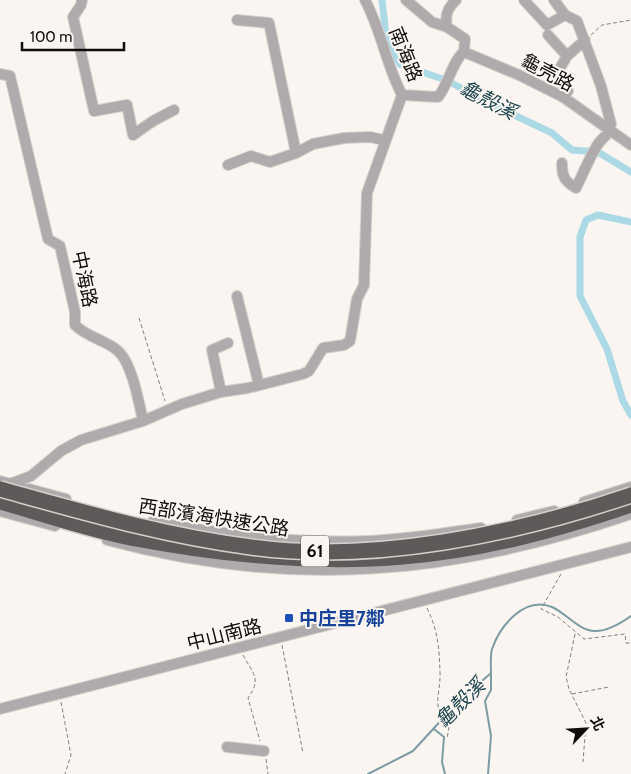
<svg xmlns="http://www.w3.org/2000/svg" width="631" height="774" viewBox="0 0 631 774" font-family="Cabin,'Noto Sans TC',sans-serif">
<rect width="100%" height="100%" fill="#faf5f0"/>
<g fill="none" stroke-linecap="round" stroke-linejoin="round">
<path stroke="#7c9ca4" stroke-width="2" d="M434,729L444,737L442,762L445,774
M368,774L413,751L457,703L491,673C491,666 490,656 492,649C500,626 524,596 552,607C566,613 580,632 596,631C607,631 621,623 631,616
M488,774L491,736L485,701L491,690V674"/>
<path stroke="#abdae6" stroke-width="7" d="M382,0L386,36L393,55L401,65L446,80L491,104L552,133L572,150L598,152L631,172
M631,222L598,215L586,220L580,237V296L607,349L623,401L631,415"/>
<defs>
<path id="minor" d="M82,0L81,5L73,17L94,111L127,105L133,135L153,121L174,110
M365,0C381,30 386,64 402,95L438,97C449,84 452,61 464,52
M406,0L432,22L447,27
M456,0C447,9 445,15 447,27L465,39L464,52
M524,0L547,25L565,15
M554,0L565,15L577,21L601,86L611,124C610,134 603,137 598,144C591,154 582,176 576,188C564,181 562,176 562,163
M237,20L269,23L296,153
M548,35L567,56
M464,52L519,75L563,97L631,145
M0,74L10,76L48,239L60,246L75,312V325C88,338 106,340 118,351C132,363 139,403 143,421
M563,97L568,91L556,75L567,56L585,40
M228,165L251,156L270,162L296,153L313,144L344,138L370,137L384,140
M237,296L259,385
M221,392L212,350L228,343
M0,481L66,499
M1,493L10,484L31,476L61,451L81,440L143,421L182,404L221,392L248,388L303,374L309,371L323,348L344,345L350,341L357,299L364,285L367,193L402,95
M584,502L631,487
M0,511L55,526
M517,520L554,511
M152,522C223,534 295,544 367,541C405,540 443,533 481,528
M107,540C291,590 453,575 631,514
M0,709L631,547
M227,747L264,751"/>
<path id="highway" d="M0,502C43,514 87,530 131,538C221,555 312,565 403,557C481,551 557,530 631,505"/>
</defs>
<use href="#minor" stroke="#d4d0cb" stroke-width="12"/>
<use href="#highway" stroke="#d4d0cb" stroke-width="18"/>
<path stroke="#837f7c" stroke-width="1" stroke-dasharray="4 2.5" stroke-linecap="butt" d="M591,35L602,25L631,20
M139,318L165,401
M561,574L541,609L558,617L584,639L625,634L626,643H631
M427,608C438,631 439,646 440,672C441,696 430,705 449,727L447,739
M575,634L566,677L569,689L586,723L583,762
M282,645L303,753
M243,655C253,674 262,678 248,698L260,741
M572,694L609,687
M61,702L71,755L65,774
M266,759L268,774"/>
<use href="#minor" stroke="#afabac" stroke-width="10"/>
<use href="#highway" stroke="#5f5959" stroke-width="15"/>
<defs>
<path id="highway-bridge" d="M0,489C83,512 165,536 251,547C373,564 516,534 631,495"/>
</defs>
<use href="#highway-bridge" stroke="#d4d0cb" stroke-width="18" stroke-linecap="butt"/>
<use href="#highway-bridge" stroke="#5f5959" stroke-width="15"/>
</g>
<rect fill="#1a4fb4" stroke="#faf5f0" stroke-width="2" x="284" y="613" width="10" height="10" rx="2.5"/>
<g text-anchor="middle" stroke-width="4" stroke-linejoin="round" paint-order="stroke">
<rect fill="#faf5f0" stroke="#555250" stroke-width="1" x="301" y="535.5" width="28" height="31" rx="4"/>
<g font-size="18" font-weight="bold" fill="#0e0c0b">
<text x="315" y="557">61</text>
</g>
<g font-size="19" fill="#0e0c0b" stroke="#faf5f0">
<text transform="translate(406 54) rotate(68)" y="7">南海路</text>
<text transform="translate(548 72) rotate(28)" y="7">龜壳路</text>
<text transform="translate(85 279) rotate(78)" y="7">中海路</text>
<text transform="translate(214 517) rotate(9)" y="7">西部濱海快速公路</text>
<text transform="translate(224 634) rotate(-14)" y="7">中山南路</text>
</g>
<g font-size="19" font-weight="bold" fill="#164399" stroke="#faf5f0" text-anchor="start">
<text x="299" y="625">中庄里7鄰</text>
</g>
<g font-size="20" font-style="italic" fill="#18424c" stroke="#faf5f0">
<text transform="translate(488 100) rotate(27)" y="7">龜殼溪</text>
<text transform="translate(460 703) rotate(-45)" y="7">龜殼溪</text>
</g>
</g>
<g transform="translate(586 729) rotate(65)" stroke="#faf5f0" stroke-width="4" paint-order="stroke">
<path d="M0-4L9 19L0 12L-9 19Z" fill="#0e0c0b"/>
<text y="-8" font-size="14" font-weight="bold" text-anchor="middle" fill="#0e0c0b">北</text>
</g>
<path d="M22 42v8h102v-8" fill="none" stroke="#0e0c0b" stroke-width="2.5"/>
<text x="30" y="42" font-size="15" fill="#0e0c0b" stroke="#faf5f0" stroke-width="4" paint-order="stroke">100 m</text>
</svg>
